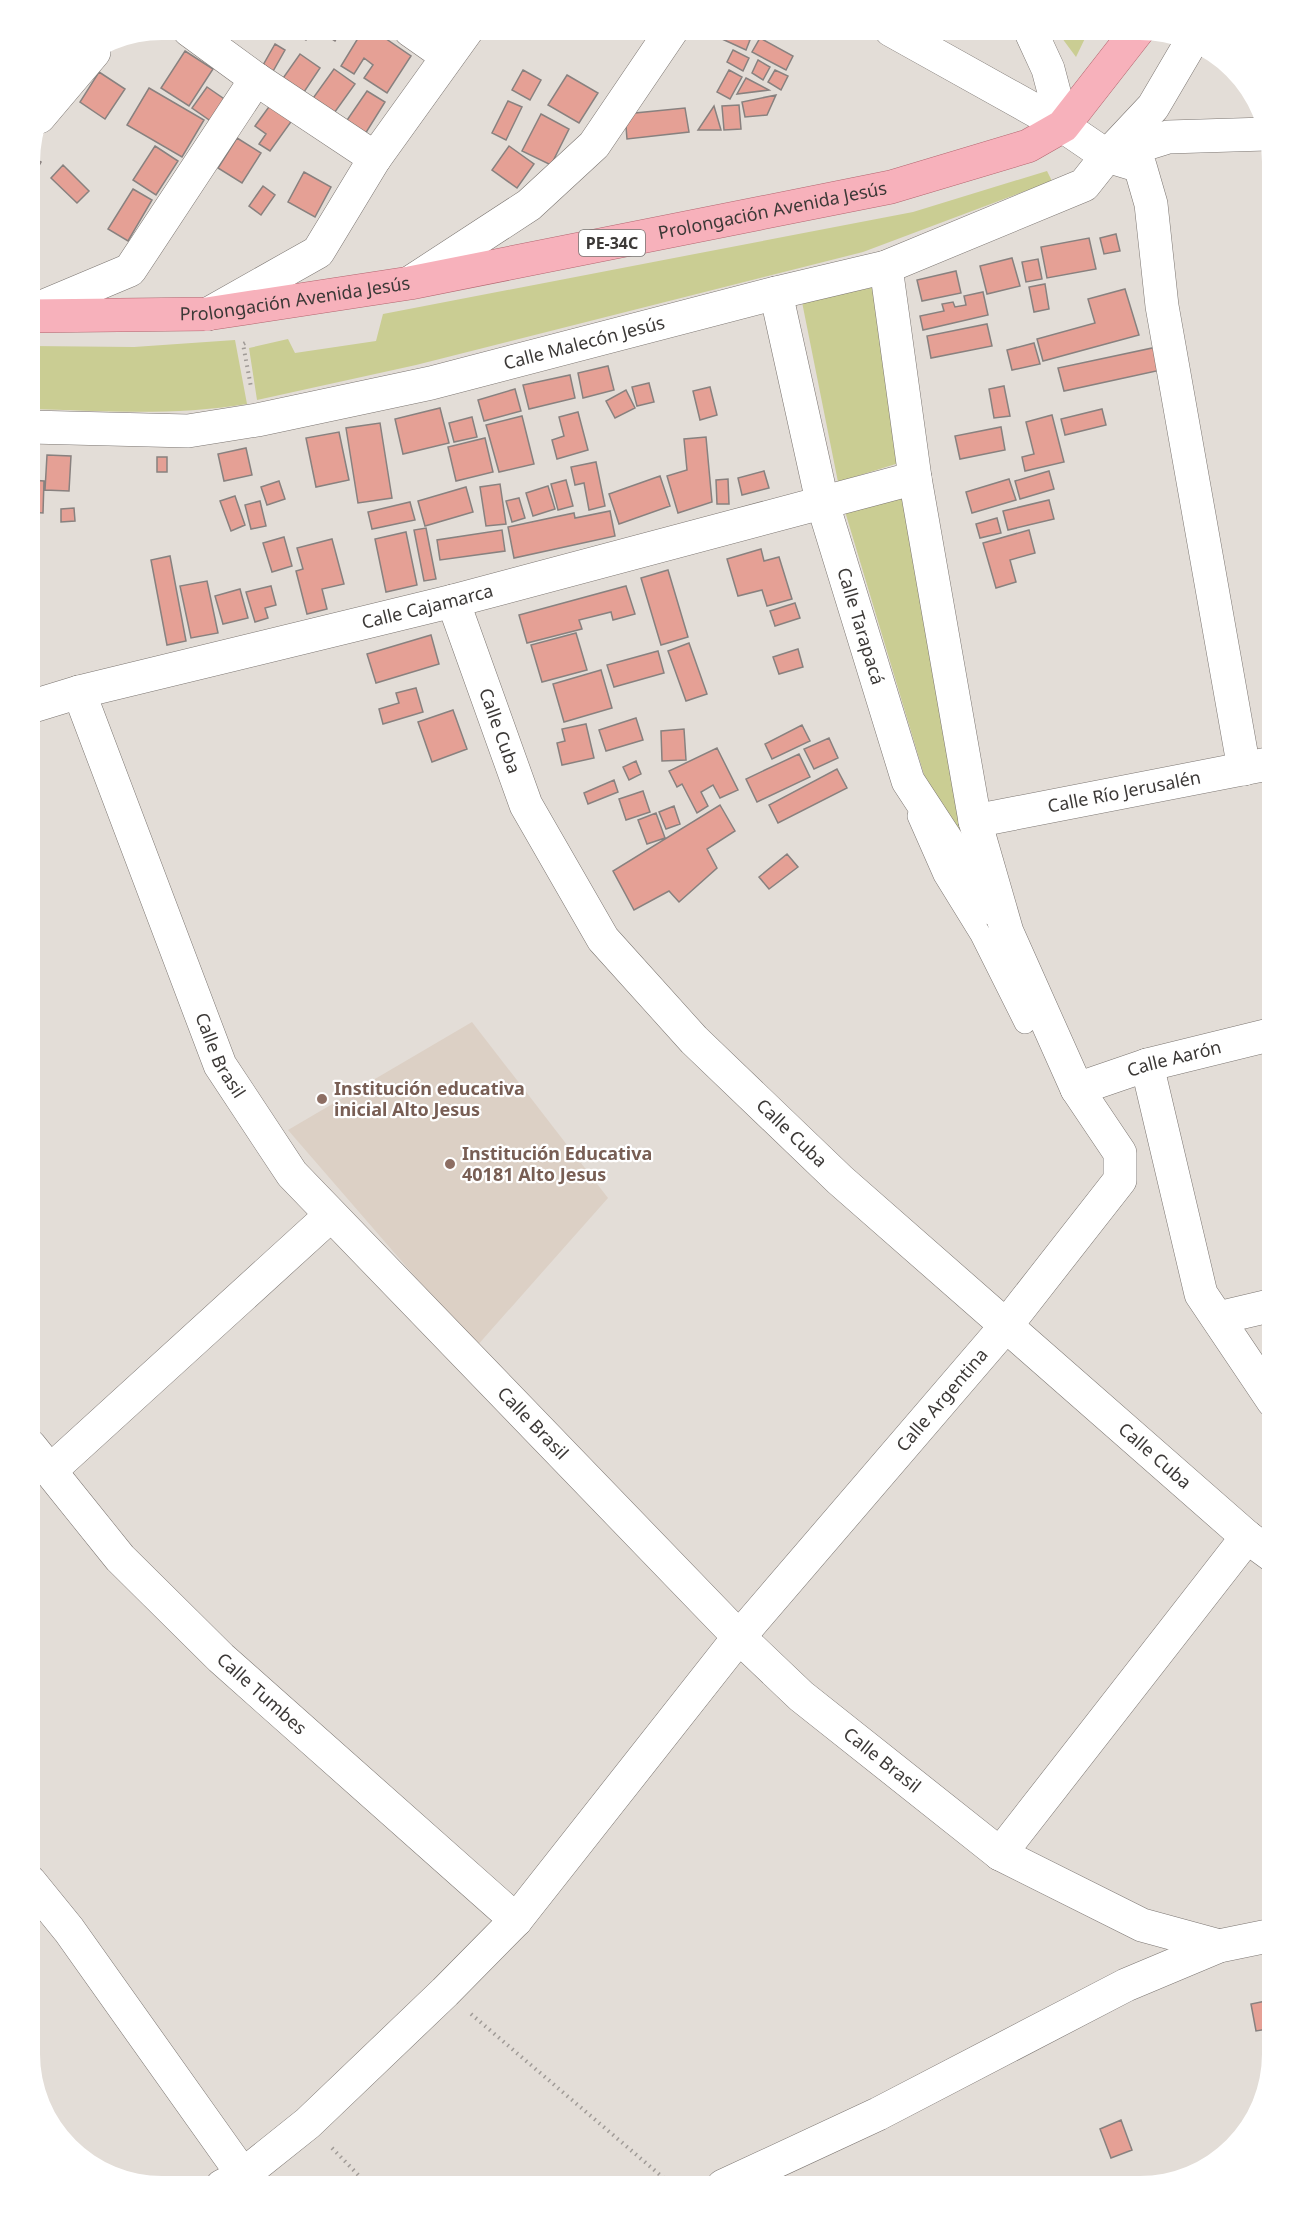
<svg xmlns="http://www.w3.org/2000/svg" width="1303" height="2216" viewBox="0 0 1303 2216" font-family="'Noto Sans',sans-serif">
<rect width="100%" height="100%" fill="#e3ddd7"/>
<path fill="#dcd0c5" d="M472,1022L608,1198L476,1347L288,1130Z"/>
<path fill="#cacd93" d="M1056,30H1089L1076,57Z
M1047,171L1052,181L863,252L416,365L257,400L249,348L288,339L295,353L376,341L383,314L913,212Z
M875,287L899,463L838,482L802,302Z
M235,340L247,404C175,416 103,411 30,409V346L134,347Z
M905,493L972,865L928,788L844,508Z"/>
<path fill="#e5a095" stroke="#88817f" stroke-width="1.5" d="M288,30H312L306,40Z
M318,30H341L335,41Z
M363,30H373L411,56L387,93L364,78L373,65L364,58L354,74L341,66Z
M723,30L750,40L746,50L720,38Z
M760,38L793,56L786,70L752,52Z
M275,44L285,50L272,73L262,67Z
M733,50L749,58L743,71L727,62Z
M185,51L213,69L189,106L161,88Z
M300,54L320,68L302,95L281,81Z
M758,60L770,67L763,80L752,73Z
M334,69L355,84L332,116L311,101Z
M523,70L541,80L530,100L512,90Z
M729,70L742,77L730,99L717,92Z
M775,70L788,76L781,90L768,82Z
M99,72L125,89L105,119L80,102Z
M567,75L598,93L579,123L548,105Z
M746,78L769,90L737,94Z
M207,87L230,103L215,124L192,108Z
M149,88L204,120L182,157L127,125Z
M367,91L385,102L362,139L343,126Z
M776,95L767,115L745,117L742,102Z
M508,101L522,107L506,140L492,133Z
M271,104L293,119L270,151L259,144L266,134L255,126Z
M739,105L741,129L724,130L722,106Z
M714,106L721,130H698Z
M685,108L689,132L627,139L625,114Z
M541,114L569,129L551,165L522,151Z
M237,138L261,153L242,183L218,168Z
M155,146L178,161L156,195L133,180Z
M509,146L534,164L517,188L492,170Z
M30,156L41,162L30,182Z
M63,165L89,191L77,203L51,178Z
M304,172L331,187L315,217L288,202Z
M263,186L275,195L261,215L249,206Z
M133,189L152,200L128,241L108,229Z
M30,197L38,202L30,212Z
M1116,234L1120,251L1104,254L1100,238Z
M1089,238L1096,269L1047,278L1041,247Z
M1012,258L1020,286L987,294L980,266Z
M1038,259L1042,279L1026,282L1022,262Z
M956,271L961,293L922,301L917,280Z
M1045,284L1049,309L1034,312L1029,287Z
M1125,289L1139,335L1043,361L1037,339L1095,323L1088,299Z
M983,292L988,315L923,330L920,316L944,311L942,304L953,302L955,307L966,305L964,296Z
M987,324L992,346L931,358L927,336Z
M1034,343L1040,364L1012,370L1007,350Z
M1157,347L1161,370L1064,391L1058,368Z
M608,366L614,390L583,398L578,373Z
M570,375L575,398L529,409L523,385Z
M649,383L654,402L637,406L632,387Z
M1004,386L1010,416L994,418L989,389Z
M710,387L717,415L700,420L693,391Z
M515,389L521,411L484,421L478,400Z
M626,390L635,408L615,418L606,401Z
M440,408L449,443L403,454L395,419Z
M1102,409L1106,425L1065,435L1061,419Z
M578,412L588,450L557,459L552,440L564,436L559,417Z
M1052,415L1064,462L1025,471L1022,457L1034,454L1026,422Z
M522,416L534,464L499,472L486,425Z
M472,417L477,437L454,442L449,423Z
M380,423L392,498L358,503L346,428Z
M1001,427L1005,450L960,459L955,436Z
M339,432L349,480L316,487L306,438Z
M706,437L712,502L678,513L667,476L687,470L684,439Z
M485,438L493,472L456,481L448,447Z
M246,448L252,475L224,481L218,454Z
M47,455L71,456L69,491L45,490Z
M157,457H167V472H157Z
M596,462L605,506L589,510L584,483L575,485L571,467Z
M764,471L769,488L742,495L738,478Z
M1049,471L1054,489L1020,499L1015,481Z
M660,476L670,506L619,524L609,494Z
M728,479L729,504H717L716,480Z
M1009,479L1016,500L972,513L966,492Z
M30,480L44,481L43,513L30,512Z
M566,480L573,506L558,510L551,484Z
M279,481L285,499L267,505L261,487Z
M500,484L506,524L486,526L480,487Z
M548,486L555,509L533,516L526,493Z
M466,487L473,512L425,526L418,501Z
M235,496L245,525L231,531L220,501Z
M519,498L525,518L512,522L506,501Z
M1049,500L1054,519L1008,530L1003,511Z
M260,501L266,526L251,529L245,505Z
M410,502L415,520L372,529L368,512Z
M74,508L75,521L61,522V509Z
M610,511L615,536L514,558L508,527L574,513L575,518Z
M997,518L1001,533L980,538L976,524Z
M426,528L436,579L424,581L414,530Z
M502,530L505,551L440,560L437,540Z
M1029,530L1035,553L1010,560L1016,582L996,588L983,543Z
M406,532L417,585L386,592L375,539Z
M284,537L292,566L272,572L263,543Z
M332,539L344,584L322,589L327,609L307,614L296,571L303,569L297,548Z
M761,549L764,561L779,557L792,599L767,606L762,590L738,596L727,559Z
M170,556L186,641L167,645L151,560Z
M668,570L688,637L661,645L641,578Z
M207,581L218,633L191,638L180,586Z
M271,586L276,605L265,608L268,618L255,622L246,592Z
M626,586L635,614L613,620L611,612L579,620L582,629L527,643L519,615Z
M240,589L248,618L223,624L215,596Z
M795,603L800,618L775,626L770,611Z
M576,633L587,670L542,682L531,645Z
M431,635L439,664L376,683L367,654Z
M689,643L707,694L686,701L668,651Z
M798,649L803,667L779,674L773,657Z
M658,651L664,673L614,687L607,665Z
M601,670L612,708L564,722L553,684Z
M416,688L423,712L383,724L379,709L399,703L396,693Z
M453,710L467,749L432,762L418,722Z
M636,718L643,740L606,751L599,730Z
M586,724L594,758L562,765L557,743L565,741L562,729Z
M802,725L810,741L772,759L765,744Z
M684,729L686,760L662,761L661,731Z
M829,738L838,758L814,769L804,749Z
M717,748L738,790L720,798L713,785L701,792L708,806L697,813L682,784L677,787L669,771Z
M799,754L810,777L757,802L746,779Z
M636,761L641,774L629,780L623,767Z
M837,769L847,788L778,823L769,805Z
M614,780L618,792L588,804L584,793Z
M643,791L650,812L626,820L619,799Z
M720,805L735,831L707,849L717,868L679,902L669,891L634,910L613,871Z
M674,806L680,824L666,829L659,812Z
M656,813L665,838L647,844L638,820Z
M787,854L798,867L769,889L759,877Z
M1271,2000L1273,2028L1256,2031L1251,2004Z
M1121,2120L1132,2150L1111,2158L1100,2129Z"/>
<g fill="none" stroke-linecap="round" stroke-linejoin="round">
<defs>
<path id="lane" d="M918,816L944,875L981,935L1025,1023"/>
<g id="street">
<path d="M189,30L256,79L375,158"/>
<path d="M410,30L447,56"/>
<path d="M891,30L1063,126"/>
<path d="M39,117L94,52"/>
<path d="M1107,156L1140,166L1151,204L1162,306L1244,769"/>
<path d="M1107,156L1168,137L1266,134"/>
<path d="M411,282L529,205L594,145L672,30"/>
<path id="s1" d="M776,293L822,501L908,781L991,908"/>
<path d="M30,312L130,270L256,79"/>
<path d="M208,314L318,252L375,158L467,30"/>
<path id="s2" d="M30,427L188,431L257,420L431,383L776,293L886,267L1084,185L1107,156"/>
<path id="s3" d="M453,601L526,805L603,939L694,1040L840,1180L1247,1537L1273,1556"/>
<path id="s4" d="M79,692L220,1065L292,1174L739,1637L801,1696L1000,1854L1142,1925L1219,1946"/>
<path id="s5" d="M30,707L79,692L453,601L915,478"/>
<path id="s6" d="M975,821L1273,763"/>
<path d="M1147,1065L1201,1294L1273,1401"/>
<path id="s7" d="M1077,1089L1147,1065L1273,1034"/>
<path d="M1218,1318L1273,1305"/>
<path id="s8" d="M30,1446L120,1558L221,1658L516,1920"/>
<path d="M50,1471L331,1215"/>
<path d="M1000,1854L1247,1537"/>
<path d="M30,1882L69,1930L243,2175"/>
<path id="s9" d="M222,2186L243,2175L308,2123L445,1992L516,1920L739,1637L1005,1327L1120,1180V1153L1077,1089L1007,932L975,821L915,478L886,267"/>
<path d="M723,2186L878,2114L1126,1985L1219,1946L1273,1935"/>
</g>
<path id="secondary" d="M1030,30L1048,69L1063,126L1107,156L1153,107L1190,44"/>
<g id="primary">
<path id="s10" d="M30,316L207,314L410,283L891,187L1028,146L1063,126L1138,30"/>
</g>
</defs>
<use href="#lane" stroke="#7b7571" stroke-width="22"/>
<use href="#street" stroke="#7b7571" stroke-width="34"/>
<use href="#secondary" stroke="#7b7571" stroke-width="34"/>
<use href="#primary" stroke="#b2656f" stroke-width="34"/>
<path stroke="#a09b97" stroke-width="4" stroke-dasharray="1.5 4.5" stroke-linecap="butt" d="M245,343L243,344L251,387
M471,2014L673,2186
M332,2148L369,2186"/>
<use href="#lane" stroke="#fff" stroke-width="21"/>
<use href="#street" stroke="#fff" stroke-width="33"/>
<use href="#secondary" stroke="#fff" stroke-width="33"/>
<use href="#primary" stroke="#f7b1bb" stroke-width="33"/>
</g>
<g fill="#8d6e63" stroke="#fff" stroke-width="2">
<circle cx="322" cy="1099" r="6"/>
<circle cx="450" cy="1164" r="6"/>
</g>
<g text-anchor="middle" stroke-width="4.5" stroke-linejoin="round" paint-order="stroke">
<rect fill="#fff" stroke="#767473" stroke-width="1.5" x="579" y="230" width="66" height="26" rx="4.5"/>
<g font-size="16" font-weight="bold" fill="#3c3937">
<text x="612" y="249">PE-34C</text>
</g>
<g font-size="18" fill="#3c3937" stroke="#fff">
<text dy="6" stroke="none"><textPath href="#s10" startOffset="752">Prolongación Avenida Jesús</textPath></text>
<text dy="6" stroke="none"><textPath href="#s10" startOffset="266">Prolongación Avenida Jesús</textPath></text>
<text dy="6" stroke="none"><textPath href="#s2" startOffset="564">Calle Malecón Jesús</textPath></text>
<text dy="6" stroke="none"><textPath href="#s5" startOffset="410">Calle Cajamarca</textPath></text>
<text dy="6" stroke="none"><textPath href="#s1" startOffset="344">Calle Tarapacá</textPath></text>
<text dy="6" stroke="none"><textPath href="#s3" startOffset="138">Calle Cuba</textPath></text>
<text dy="6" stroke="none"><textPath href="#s6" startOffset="152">Calle Río Jerusalén</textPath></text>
<text dy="6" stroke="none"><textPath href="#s4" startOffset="390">Calle Brasil</textPath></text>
<text dy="6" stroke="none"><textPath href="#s7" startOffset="102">Calle Aarón</textPath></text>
<text dy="6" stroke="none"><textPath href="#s3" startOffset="642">Calle Cuba</textPath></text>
<text dy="6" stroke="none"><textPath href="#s9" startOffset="1070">Calle Argentina</textPath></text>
<text dy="6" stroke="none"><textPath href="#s4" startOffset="876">Calle Brasil</textPath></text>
<text dy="6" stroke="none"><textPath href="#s3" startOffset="1128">Calle Cuba</textPath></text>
<text dy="6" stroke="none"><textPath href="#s8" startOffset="340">Calle Tumbes</textPath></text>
<text dy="6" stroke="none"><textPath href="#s4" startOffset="1362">Calle Brasil</textPath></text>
</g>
<g font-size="18" font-weight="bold" fill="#785e54" stroke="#fff" text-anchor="start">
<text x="334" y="1095">Institución educativa<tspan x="334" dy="21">inicial Alto Jesus</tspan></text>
<text x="462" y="1160">Institución Educativa<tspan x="462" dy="21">40181 Alto Jesus</tspan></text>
</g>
</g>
<path d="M0 0H1303V2216H0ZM162 40H1140A122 122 0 0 1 1262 162V2054A122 122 0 0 1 1140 2176H162A122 122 0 0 1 40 2054V162A122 122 0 0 1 162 40Z" fill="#fff" fill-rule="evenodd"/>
</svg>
